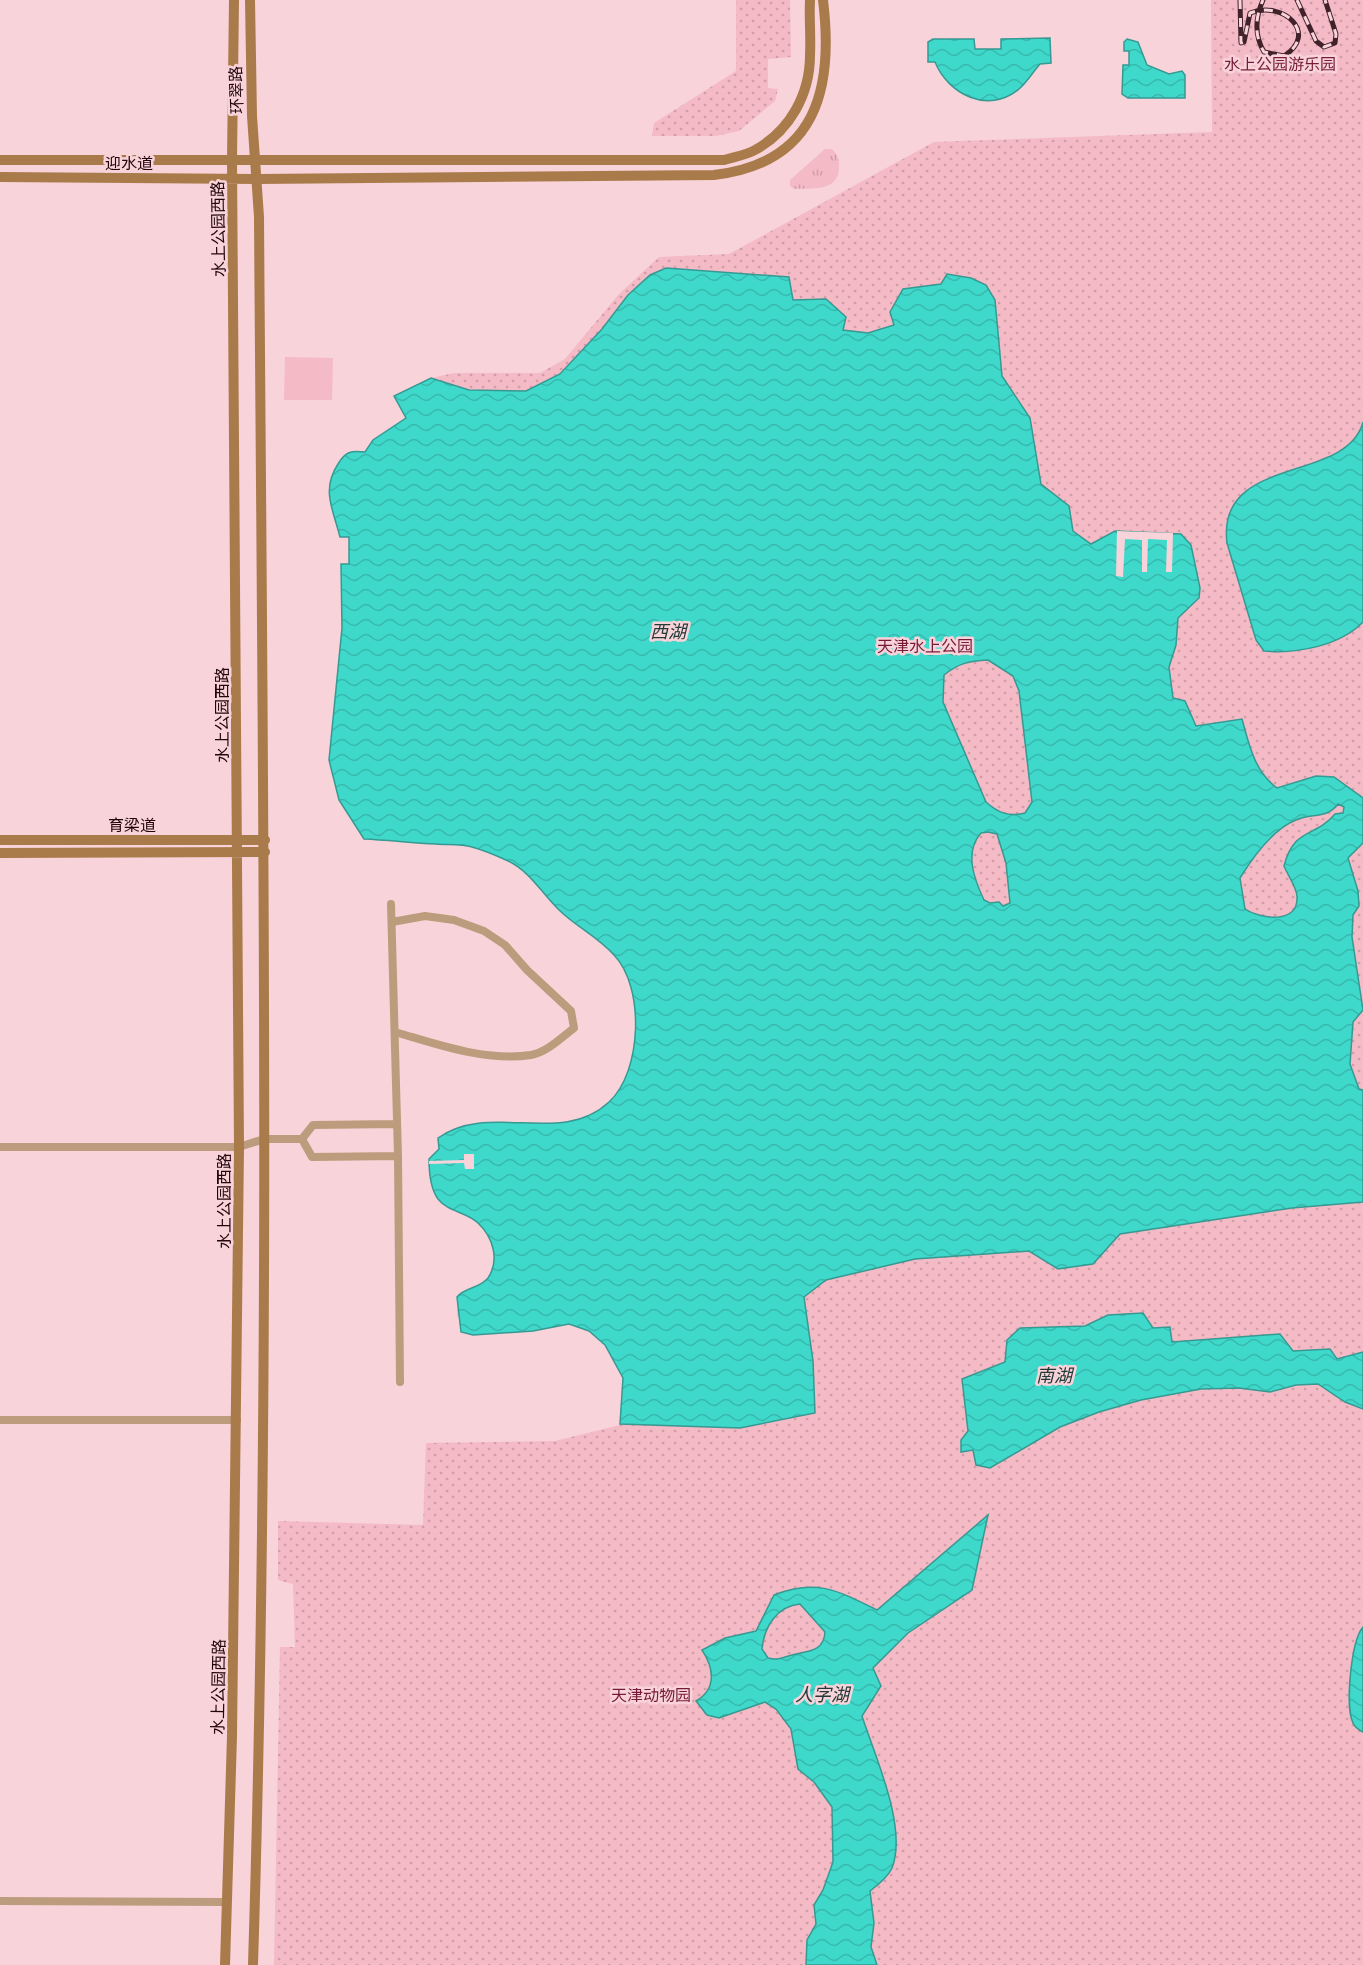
<svg xmlns="http://www.w3.org/2000/svg" width="1363" height="1965" viewBox="0 0 1363 1965" font-family="'DejaVu Sans','Noto Sans SC',sans-serif">
<defs>
<pattern id="grass-tufts" width="24" height="20" patternUnits="userSpaceOnUse" patternTransform="scale(1.5)"><rect width="24" height="20" fill="#f4bac5"/><path d="M3 7l-1-3M5 7V3M7 7l1-3M15 17l-1-3M17 17v-4M19 17l1-3" fill="none" stroke="#d19ea8"/></pattern>
<pattern id="park-dots" width="8" height="8" patternUnits="userSpaceOnUse" patternTransform="scale(1.5)"><rect width="8" height="8" fill="#f4bac5"/><path d="M2 2h.1M6 6h.1" fill="none" stroke="#d19ea8" stroke-width="1.8" stroke-linecap="round"/></pattern>
<pattern id="water-waves" width="16" height="10" patternUnits="userSpaceOnUse" patternTransform="scale(1.5)"><rect width="16" height="10" fill="#3fd9cb"/><path d="M0 5q4-4 8 0t8 0" fill="none" stroke="#37b9ad"/></pattern>
</defs>
<rect width="100%" height="100%" fill="#f8d3d9"/>
<path fill="url(#grass-tufts)" d="M825,149H832C838,156 839,158 839,166C840,192 812,188 794,189L790,186V180Z"/>
<path fill="url(#park-dots)" d="M736,0H790L791,57L768,59V88L778,89L775,101L739,131L716,136H652L654,123L736,71Z
M1211,0H1363V1965H274L280,1647H295L293,1584L278,1580V1521L423,1525L426,1443L555,1441L620,1425L623,1378L605,1345L589,1331L569,1324L553,1326L457,1317V1297C465,1287 479,1289 488,1278C500,1260 492,1237 478,1223C467,1212 448,1212 438,1199C430,1188 429,1172 429,1159L439,1149L438,1138C491,1101 561,1147 609,1102C642,1072 645,987 614,955C598,937 575,926 558,909C541,892 529,870 506,860C495,855 483,850 472,847C461,844 447,845 436,844C412,843 388,840 364,839L339,800L329,760L342,628L341,564H349V537H340C333,509 321,490 338,464C345,452 351,450 365,452L373,440L406,418L394,396L431,378L454,373H540L565,359L619,294L659,257L729,254L934,142L1212,132Z"/>
<path fill="#f4bac5" d="M285,357L333,358L332,400H284Z"/>
<path fill="url(#water-waves)" stroke="#369992" stroke-width="1.5" fill-rule="evenodd" d="M1050,38L1051,63L1040,64C1033,72 1027,82 1019,89C988,115 948,94 935,62H928V42L933,39H974L975,49H1001V39Z
M1127,39L1138,42L1147,65L1169,74L1182,71L1185,75V98H1128L1122,94L1123,65H1129V51H1124V42Z
M666,268L789,277L793,300L826,299L846,317L843,330L868,333L894,325L890,312L903,289L941,284L947,274L971,278L986,285L995,300L1002,376L1030,418L1041,484L1069,506L1073,531L1091,544L1115,531L1181,534L1191,545L1200,588L1199,598L1178,618L1176,645L1169,667L1173,698L1185,701L1196,726L1242,719C1249,744 1254,771 1277,788L1316,776L1334,777L1363,798V843L1348,858L1358,891L1359,906L1353,915L1352,937L1363,1010L1353,1022L1350,1064L1359,1089L1363,1090V1202L1292,1208L1120,1234L1093,1264L1058,1269L1029,1251L915,1259L826,1280L804,1297L813,1361L815,1413L740,1428L620,1424L623,1378L605,1345L589,1331L569,1324L533,1331L473,1335L461,1332L457,1297C465,1287 479,1289 488,1278C500,1260 493,1237 478,1223C467,1212 448,1212 438,1199C430,1188 429,1172 429,1159L439,1149L438,1138C491,1101 561,1147 609,1102C642,1072 645,987 614,955C598,937 575,926 558,909C541,892 529,870 506,860C495,855 483,850 472,847C461,844 447,845 436,844C412,843 388,840 364,839L339,800L329,760L342,628L341,564H349V537H340C333,509 321,490 338,464C345,452 351,450 365,452L373,440L406,418L394,396L431,378L469,390L526,391L560,374L602,329L628,295L650,275ZM988,660L1013,676L1019,691L1032,802L1025,813C1009,817 998,813 986,802L943,702L944,675C959,663 969,661 988,660ZM1338,804L1344,807L1343,813L1335,814C1315,838 1294,827 1284,866C1288,876 1296,886 1297,896C1299,925 1260,919 1245,909L1240,878C1253,857 1273,829 1296,820C1312,813 1327,819 1338,804ZM988,832L997,834L1006,863L1010,903L1003,906L999,902L990,903L984,900C974,879 964,852 981,833Z
M1363,422V622C1340,646 1296,654 1264,651L1256,640L1227,543C1216,454 1347,484 1363,422Z
M1143,1313L1153,1328L1170,1327L1172,1342L1280,1334L1293,1351L1330,1349L1337,1359L1363,1352V1409L1345,1402L1318,1384L1296,1385L1270,1392L1239,1388L1201,1389L1141,1400L1099,1412L1060,1427L990,1468L976,1465L973,1450L961,1452V1440L968,1431L962,1379L1005,1362L1007,1340L1020,1328L1085,1326L1108,1315Z
M988,1515L972,1590L908,1633L873,1668L881,1686L862,1716C874,1754 908,1827 892,1868C888,1877 878,1885 870,1891L874,1923L871,1947L877,1965H806L807,1940L816,1924L814,1905L823,1890L833,1862L832,1807L814,1782L798,1769L791,1729L776,1709L765,1702L719,1718L707,1715L696,1701C717,1689 714,1668 702,1650L725,1638L756,1631L774,1595C816,1578 839,1591 877,1610ZM800,1604L825,1632C824,1650 811,1651 796,1654C785,1656 780,1661 768,1658L762,1649C764,1627 777,1606 800,1604Z
M1363,1627V1732C1359,1730 1355,1728 1353,1723C1345,1706 1351,1641 1363,1627Z"/>
<path fill="#f8d3d9" d="M1117,531L1173,533L1172,572H1166L1167,540L1148,539L1147,572H1142V540L1125,539L1123,577L1116,576Z
M464,1154H474V1169H465L464,1163L429,1164V1161L464,1160Z"/>
<g fill="none" stroke-linecap="round" stroke-linejoin="round">
<path stroke="#bc9c7d" stroke-width="8" d="M391,904L398,1156L400,1382
M392,922L425,916L454,920L484,931L505,945L527,970L571,1011L574,1028C561,1038 547,1052 531,1055C486,1062 437,1044 395,1032
M302,1139L312,1157L398,1156
M302,1139L313,1125L397,1124
M0,1147H239L264,1139H302
M0,1420H237
M0,1901L227,1902"/>
<path stroke="#a97b4b" stroke-width="10" d="M250,0L252,116L259,217C263,800 271,1383 253,1965
M0,160H724C734,157 746,155 755,150C790,131 810,94 810,55C811,37 809,18 810,0
M0,177L258,179L714,175C816,163 834,90 823,0
M0,840H265
M0,853L265,852
M225,1965L232,1736L239,1147L232,160L234,0"/>
<defs>
<path id="rail" d="M1240,0L1241,43L1244,42L1250,13C1284,0 1319,34 1284,56L1264,52C1254,35 1255,18 1263,0
M1297,0L1316,41L1324,47L1335,43L1336,34L1325,0"/>
</defs>
<use href="#rail" stroke="#41222a" stroke-width="5"/>
<use href="#rail" stroke="#f8d3d9" stroke-width="3" stroke-dasharray="9" stroke-linecap="butt"/>
</g>
<g text-anchor="middle" stroke-width="5" stroke-linejoin="round" paint-order="stroke">
<g font-size="16" fill="#751a38" stroke="#f8d3d9">
<text x="1280" y="70">水上公园游乐园</text>
<text x="925" y="652">天津水上公园</text>
<text x="651" y="1701">天津动物园</text>
</g>
<g font-size="16" fill="#21040c" stroke="#f8d3d9">
<text transform="translate(236 90) rotate(-92)" y="6">环翠路</text>
<text x="129" y="169">迎水道</text>
<text transform="translate(218 229) rotate(-91)" y="6">水上公园西路</text>
<text transform="translate(222 715) rotate(-90)" y="6">水上公园西路</text>
<text x="132" y="831">育梁道</text>
<text transform="translate(224 1201) rotate(-90)" y="6">水上公园西路</text>
<text transform="translate(218 1687) rotate(-89)" y="6">水上公园西路</text>
</g>
<g font-size="18" font-style="italic" fill="#213a37" stroke="#f8d3d9">
<text x="668" y="638">西湖</text>
<text x="1054" y="1382">南湖</text>
<text x="822" y="1701">人字湖</text>
</g>
</g>
</svg>
